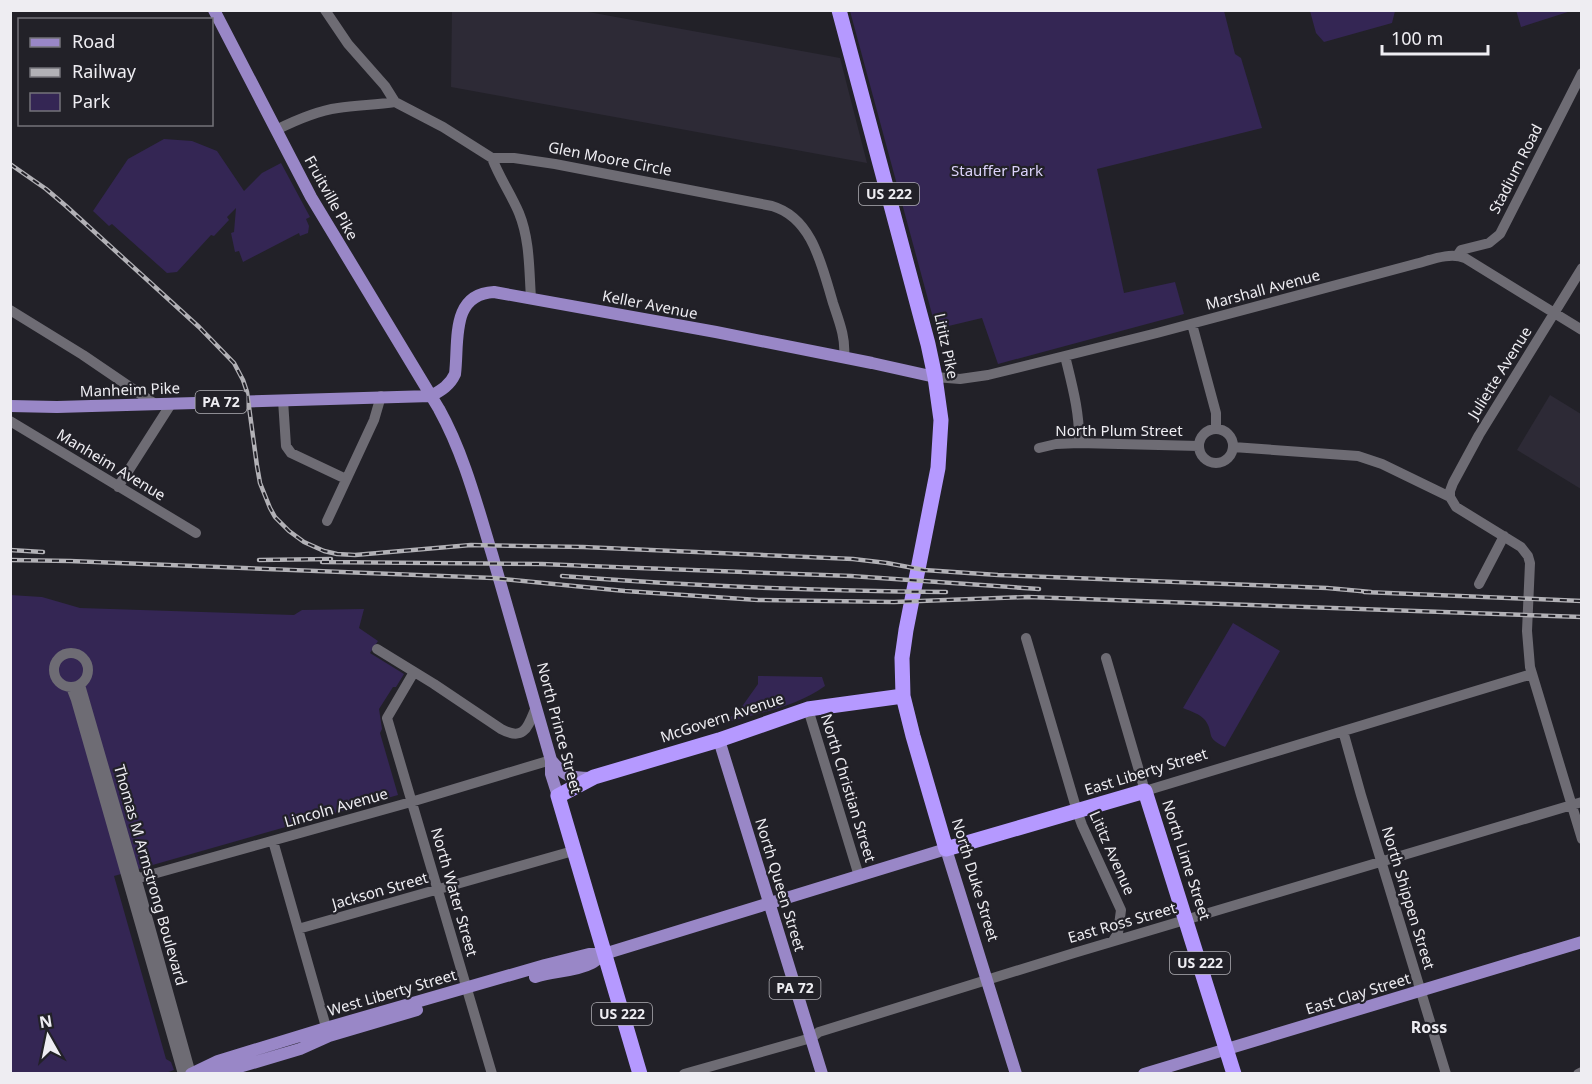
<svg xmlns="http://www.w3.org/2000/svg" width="1592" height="1084" viewBox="0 0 1592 1084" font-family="'Noto Sans',sans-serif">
<rect width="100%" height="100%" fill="#222128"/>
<path fill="#2d2a36" d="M452,11H583L840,58L867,163L451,87Z
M1550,395L1581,414V489L1517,450Z"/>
<path fill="#342654" d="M1516,10H1571V11L1521,27Z
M850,11H1224L1235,54L1241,58L1262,128L1097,169L1124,293L1175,282L1184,314L998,364L982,318L936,329Z
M1310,11V10L1395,11L1392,23L1324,42L1316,33Z
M164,139L192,141L217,151L244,191L262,173L281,163L310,217L306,219L309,226L308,233L300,236L299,233L243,262L239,251L235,252L231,233L234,232L236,208L227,217L229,220L214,236L211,235L177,272L167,273L112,224L109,226L93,211L128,159Z
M10,595L42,597L80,608L294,615L302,610L364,609L359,628L378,641L370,653L404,674L396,687H393L379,709L382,729L380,733L398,795L114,876L166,1059L171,1062L174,1070L163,1074L11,1073Z
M1233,623L1280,651L1225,747C1204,737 1215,734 1205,720C1200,714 1190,711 1183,708Z
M758,676L822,677L825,686C796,707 758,713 725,723L723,719L736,715L758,684Z"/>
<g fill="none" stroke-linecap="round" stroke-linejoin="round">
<path stroke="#6e6c74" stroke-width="10" d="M325,10L348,44L385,86L395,102L443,127L492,158H514L555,164L772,206C813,218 822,267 833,303C839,321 846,338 844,357
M276,130C296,120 316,111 338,108C357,105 376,105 395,102
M492,158C499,177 511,194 519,213C530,240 529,270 531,298
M1457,256L1461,250L1489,243L1500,234L1582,73
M10,310L83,355L155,404
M1192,324L1216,413V428
M1065,356C1072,385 1080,413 1079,443
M935,377L960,379L988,375L1157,333L1415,264C1431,260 1449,252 1465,258L1582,330
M283,400L286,446L291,453L346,479
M10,421L196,533
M1199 446a17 17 0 1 1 34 0a17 17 0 1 1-34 0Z
M1233,447L1358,456L1382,464L1450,497L1456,507L1521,547L1528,556L1530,563L1527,631L1530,667L1582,839
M1039,448L1056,444L1079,443L1199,446
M118,487L171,404
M1450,497V491L1453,483L1479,435L1582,268
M327,521L374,420L381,396
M1479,584L1504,536
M1026,638L1077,811L1082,825L1121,910L1118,933L1113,941
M377,649L434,684L501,729C525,742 528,726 536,707
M54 670a17 17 0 1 1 34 0a17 17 0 1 1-34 0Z
M1106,658L1145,791L1532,674
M414,672L387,718L492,1074
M80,685L141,895L191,1074
M71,687L76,700L183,1074
M808,709L859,876
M1343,731L1361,795L1446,1074
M273,841L328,1034
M128,881L411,802L551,760
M298,929L573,851
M684,1074L811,1038L819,1032L1074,953L1582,802
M1578,1074L1582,1072"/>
<path stroke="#9987c7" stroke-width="12" d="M214,10L311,197L439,409C464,454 477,505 492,554C512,623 531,692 551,760V774L558,796
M10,406L57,407L431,396C442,390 450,385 455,374C459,342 450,294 494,292L716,332L872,363L935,377
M719,740L822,1074
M551,760C564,776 570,778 590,778
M535,977C553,971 575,972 592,963C596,961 600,957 604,954
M198,1073L221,1072L246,1065L300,1049L329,1036L417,1010
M191,1074L218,1061L326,1028L545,965L589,954H604L946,849L1016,1074
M1144,1074L1582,942"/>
<path stroke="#b599ff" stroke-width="15" d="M839,10L928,344L935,377L941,420L938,468L906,630L902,658L903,696L913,736L946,849L1145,791L1234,1074
M640,1074L558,796L594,777L719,740L808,709L903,696"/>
<defs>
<path id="rail" d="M10,164L46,189L66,206L199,327L234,363L243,380L247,392L257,466L260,483L270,508L275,517L289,531L304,542L324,551L337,554L355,555L471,545L583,547L853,559L887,563L924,570L998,575L1327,588L1371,592
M10,550L43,552
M10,560L70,561L493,578L625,591L758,600L894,602L1028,597L1582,617
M259,560L331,559
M322,562L542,564L613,567L851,576L1039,589
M562,576C690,586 818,591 946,592
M1364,592L1582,601"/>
</defs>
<use href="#rail" stroke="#b2b1b6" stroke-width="4.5"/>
<use href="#rail" stroke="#222128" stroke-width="2" stroke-dasharray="7" stroke-linecap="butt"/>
</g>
<g text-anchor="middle" stroke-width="4.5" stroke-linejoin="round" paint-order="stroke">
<g fill="#222128" stroke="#b1b0b5" stroke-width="1.5">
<rect x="859" y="183" width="60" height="22" rx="4.5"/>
<rect x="195.5" y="391" width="51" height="22" rx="4.5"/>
<rect x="1170" y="952" width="60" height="22" rx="4.5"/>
<rect x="769.5" y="977" width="51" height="22" rx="4.5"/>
<rect x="592" y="1003" width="60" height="22" rx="4.5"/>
</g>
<g font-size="14" font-weight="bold" fill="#eeedf2">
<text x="889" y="199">US 222</text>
<text x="221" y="407">PA 72</text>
<text x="1200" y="968">US 222</text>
<text x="795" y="993">PA 72</text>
<text x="622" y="1019">US 222</text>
</g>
<g font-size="15" fill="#eeedf2" stroke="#222128">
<text transform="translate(610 159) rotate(11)" y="5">Glen Moore Circle</text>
<text transform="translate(1516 169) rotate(-63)" y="5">Stadium Road</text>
<text transform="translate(331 198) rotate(61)" y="5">Fruitville Pike</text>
<text transform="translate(1263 290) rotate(-15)" y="5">Marshall Avenue</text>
<text transform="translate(650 305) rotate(11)" y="5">Keller Avenue</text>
<text transform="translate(946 346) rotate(78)" y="5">Lititz Pike</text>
<text transform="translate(1500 373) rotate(-58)" y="5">Juliette Avenue</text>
<text transform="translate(130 390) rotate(-2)" y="5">Manheim Pike</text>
<text x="1119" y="436">North Plum Street</text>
<text transform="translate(111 465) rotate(31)" y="5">Manheim Avenue</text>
<text transform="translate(722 718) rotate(-18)" y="5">McGovern Avenue</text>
<text transform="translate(559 728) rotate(75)" y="5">North Prince Street</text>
<text transform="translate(1146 772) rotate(-17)" y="5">East Liberty Street</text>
<text transform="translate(848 788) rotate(73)" y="5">North Christian Street</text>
<text transform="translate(336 808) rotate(-16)" y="5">Lincoln Avenue</text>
<text transform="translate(1112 853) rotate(66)" y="5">Lititz Avenue</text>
<text transform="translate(1186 860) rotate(72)" y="5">North Lime Street</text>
<text transform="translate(150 875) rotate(74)" y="5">Thomas M Armstrong Boulevard</text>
<text transform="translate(975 880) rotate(73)" y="5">North Duke Street</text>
<text transform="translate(780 885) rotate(73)" y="5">North Queen Street</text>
<text transform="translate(380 891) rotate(-16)" y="5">Jackson Street</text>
<text transform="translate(454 892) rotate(74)" y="5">North Water Street</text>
<text transform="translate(1408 898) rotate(73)" y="5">North Shippen Street</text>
<text transform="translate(1122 923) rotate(-16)" y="5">East Ross Street</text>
<text transform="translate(392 993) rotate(-16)" y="5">West Liberty Street</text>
<text transform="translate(1358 994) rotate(-17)" y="5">East Clay Street</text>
</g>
<g font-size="15" fill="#dcd3fb" stroke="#222128">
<text x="997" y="176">Stauffer Park</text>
</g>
<g font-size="16" font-weight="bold" fill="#eeedf2" stroke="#222128">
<text x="1429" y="1033">Ross</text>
</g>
</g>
<rect width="1592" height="1084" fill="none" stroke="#eeedf2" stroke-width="24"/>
<rect x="18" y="18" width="195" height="108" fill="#222128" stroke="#747379" stroke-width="1.5"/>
<rect x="30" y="38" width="30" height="9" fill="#9987c7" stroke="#747379" stroke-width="1.5"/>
<text x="72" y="48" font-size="18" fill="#eeedf2">Road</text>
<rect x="30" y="68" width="30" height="9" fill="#b2b1b6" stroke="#747379" stroke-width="1.5"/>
<text x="72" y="78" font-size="18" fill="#eeedf2">Railway</text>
<rect x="30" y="93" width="30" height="18" fill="#342654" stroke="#747379" stroke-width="1.5"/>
<text x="72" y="108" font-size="18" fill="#eeedf2">Park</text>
<g transform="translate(48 1036) rotate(351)" stroke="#222128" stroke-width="4.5" paint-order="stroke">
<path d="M0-4.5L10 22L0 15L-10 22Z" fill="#eeedf2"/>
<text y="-9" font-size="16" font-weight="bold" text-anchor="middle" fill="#eeedf2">N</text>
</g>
<path d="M1382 45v9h106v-9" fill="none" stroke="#eeedf2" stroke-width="3"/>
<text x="1391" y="45" font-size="18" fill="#eeedf2" stroke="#222128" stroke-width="4.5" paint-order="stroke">100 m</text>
</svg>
